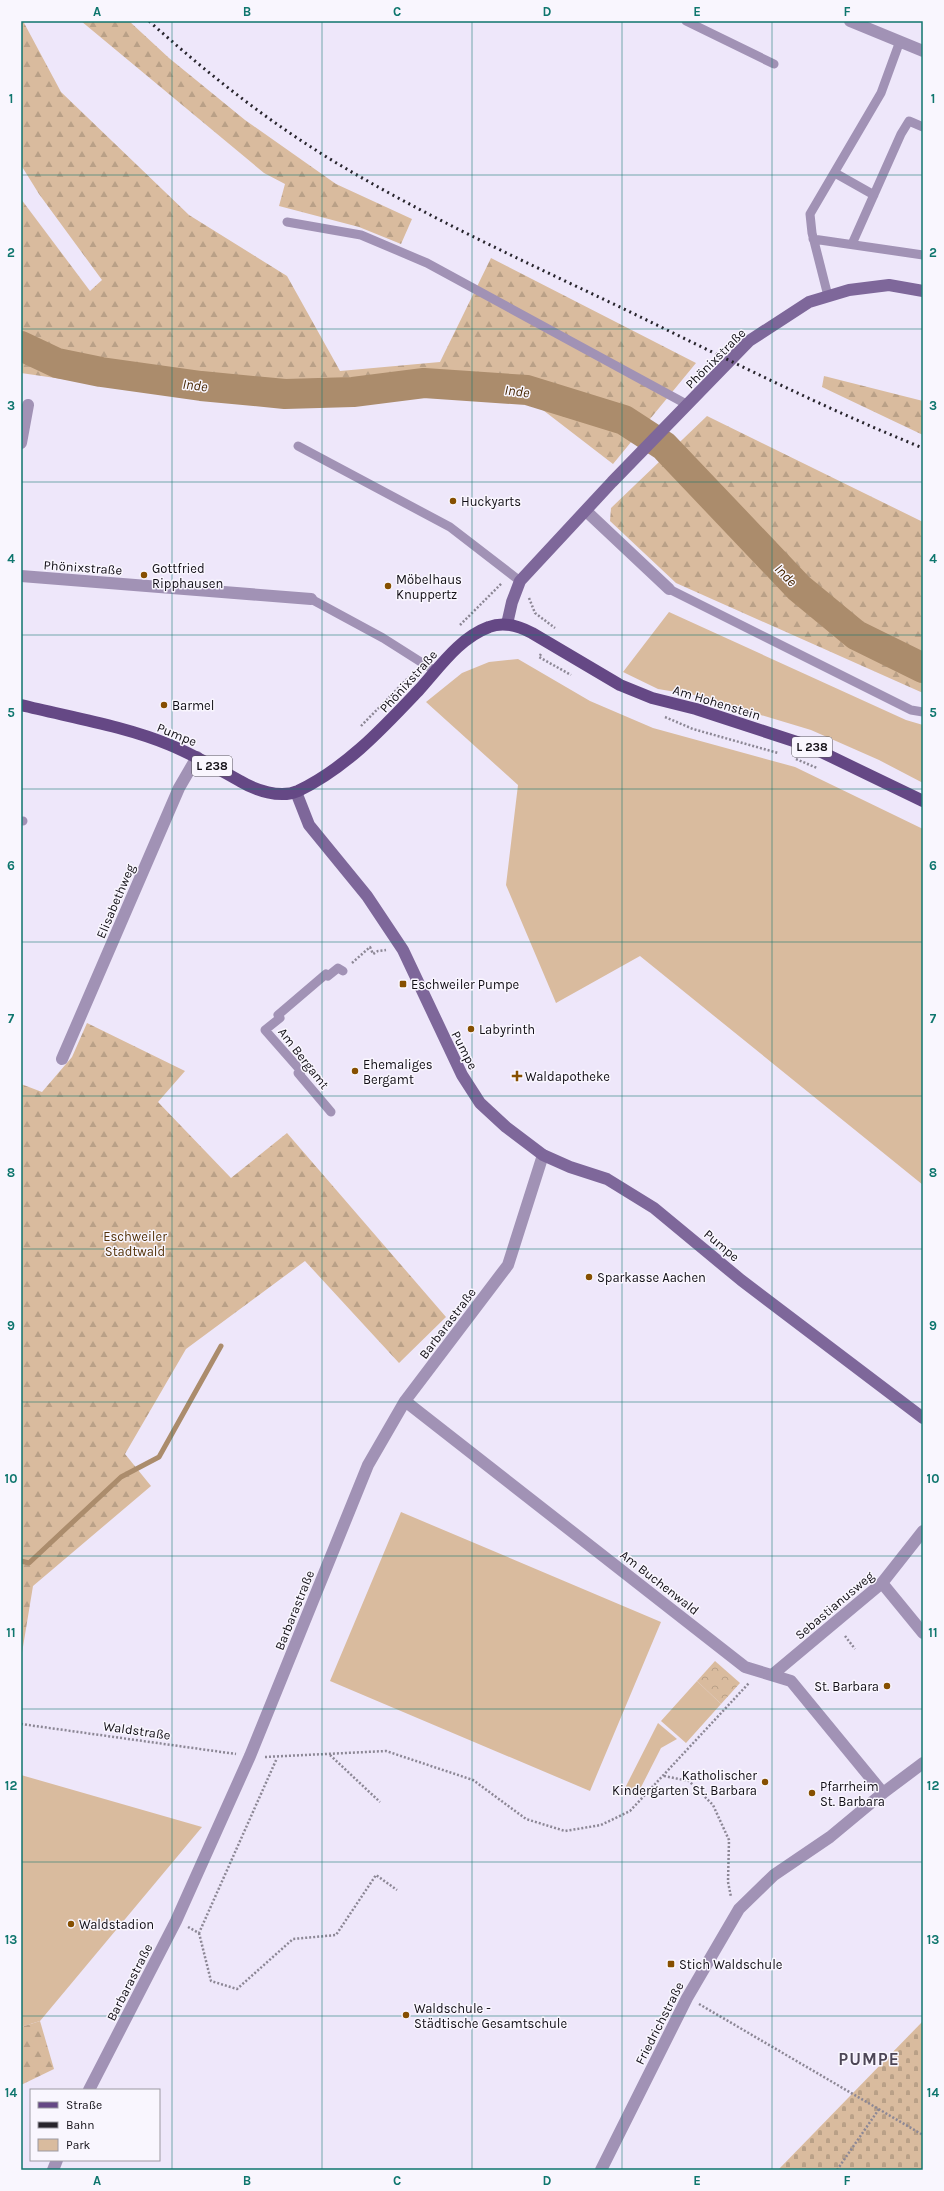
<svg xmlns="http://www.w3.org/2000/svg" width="944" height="2191" viewBox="0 0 944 2191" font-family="Karla,sans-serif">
<defs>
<pattern id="forest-firs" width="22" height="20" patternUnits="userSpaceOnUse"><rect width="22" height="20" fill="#d9bb9e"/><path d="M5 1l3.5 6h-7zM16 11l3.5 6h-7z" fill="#b9a087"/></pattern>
<pattern id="cemetery-stones" width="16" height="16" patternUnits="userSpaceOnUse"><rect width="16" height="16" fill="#d9bb9e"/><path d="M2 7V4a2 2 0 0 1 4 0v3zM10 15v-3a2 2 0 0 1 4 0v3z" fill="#b9a087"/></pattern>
<pattern id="park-crowns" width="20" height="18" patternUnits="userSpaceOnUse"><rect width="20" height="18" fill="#d9bb9e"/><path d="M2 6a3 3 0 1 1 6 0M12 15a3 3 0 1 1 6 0" fill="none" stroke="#b9a087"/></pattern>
</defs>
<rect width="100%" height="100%" fill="#eee7fa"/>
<path fill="#d9bb9e" d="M669,612L906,720L923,725V783L879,760L811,730L694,695L658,689L623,672Z
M518,659L590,701L653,728L795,767L923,829V1185L640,956L556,1003L506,885L518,785L426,702L462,673L489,662Z
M401,1512L661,1622L590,1791L330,1681Z
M697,1681L721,1704L686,1743L661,1721Z
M658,1723L677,1739L661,1748L636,1797L624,1790Z
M21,1775L202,1827L40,2021L21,2027Z"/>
<path fill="url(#forest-firs)" d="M21,21H23L61,92L189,215L287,276L340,371L440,362L491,258L696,363L613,464L526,397L428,392L353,400L285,404L199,399L21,373V199L90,291L102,280L39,194L21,165Z
M81,21H129L169,58L245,120L336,184L412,219L401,244L359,227L279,206L285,184L264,173Z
M824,376L923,401V435L822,387Z
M707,416L923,522V693L676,583L610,521L611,508Z
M87,1023L185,1071L158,1102L231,1178L287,1133L446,1317L399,1363L305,1261L186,1349L125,1454L151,1486L33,1586L21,1659V1084L42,1092L72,1057Z
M40,2021L54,2069L21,2085V2027Z"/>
<path fill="url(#cemetery-stones)" d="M923,2021V2170H778Z"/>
<path fill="url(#park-crowns)" d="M715,1661L740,1683L721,1704L697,1681Z"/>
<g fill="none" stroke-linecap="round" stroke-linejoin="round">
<path stroke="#ab8c6c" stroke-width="5" d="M21,1561L29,1563L121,1477L159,1457L221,1346"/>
<path stroke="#ab8c6c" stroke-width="30" d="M21,346L57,363L101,372L201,386L285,394L353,392L424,383L527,390L624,420L664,446L799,588L856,635L923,668"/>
<path stroke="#8c8795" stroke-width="2.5" stroke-dasharray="2 2" stroke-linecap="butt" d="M529,598L535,613L555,628
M460,625L502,583
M541,654L539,657L571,675
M665,717L693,729L778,753
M361,726L409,677
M796,759L817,768
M352,963L370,947L373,954L378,951L386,950
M845,1636L855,1649
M21,1724L236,1754
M330,1755L380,1802
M265,1757L386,1751L473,1780L526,1819L565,1831L601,1825L630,1811L749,1683
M664,1776L689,1781L713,1805L729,1840L728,1882L731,1897
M188,1927L199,1933L277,1758
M199,1933L211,1981L237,1989L293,1939L336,1935L376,1875L397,1890
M699,2004L923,2135
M837,2170L879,2109"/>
<path stroke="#a192b5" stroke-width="9" d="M686,21L774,64
M835,173L874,195
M287,222L361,235L427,263L688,405
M813,239L923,255
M852,244L901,134L909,121L923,127
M828,296L812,233L810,214L881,93L900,41
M298,446L450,527L520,581
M669,589L911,710L923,712
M311,599L383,638L435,671
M21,821H23
M331,1112L298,1073L301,1071L265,1030L280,1018L278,1015L326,974L328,976L338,968L343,971"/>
<path stroke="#a192b5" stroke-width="12" d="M850,21L923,51
M21,443L28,405
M586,511L669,589
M21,576L311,599
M62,1059L179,788L197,757
M405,1401L745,1667L791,1681L883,1793
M882,1583L923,1633
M772,1675L882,1583L923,1531
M89,2090L176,1921L250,1756L368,1465L405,1401L508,1265L543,1155
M53,2170L57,2160
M601,2170L687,1998L739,1909L774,1875L830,1837L883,1793L923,1763"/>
<path stroke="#7e679a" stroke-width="12" d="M507,624L512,602L520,581L612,482L749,341L809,302L849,290L889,285L923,291
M296,792L309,825L367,896L403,950L462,1075L480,1103L506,1127L543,1155L570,1167L607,1179L654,1208L741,1280L923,1418"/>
<path stroke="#654885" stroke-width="12" d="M21,705C69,717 125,726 170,745C194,755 217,768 240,781C255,790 280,799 298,791C346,768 382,729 418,691C439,668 459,638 489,627C504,621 519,626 532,633L620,685L652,698L696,709L809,746L923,801"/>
<path stroke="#27242c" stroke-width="3" stroke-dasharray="2 4" stroke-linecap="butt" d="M149,21C210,76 275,127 345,168C435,221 530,264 624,309C723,357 821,407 923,448"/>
</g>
<path fill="none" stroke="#0f766e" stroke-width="1" stroke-opacity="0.55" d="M172,21V2170M322,21V2170M472,21V2170M622,21V2170M772,21V2170M21,175H923M21,329H923M21,482H923M21,635H923M21,789H923M21,942H923M21,1096H923M21,1249H923M21,1402H923M21,1556H923M21,1709H923M21,1862H923M21,2016H923"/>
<g fill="#864f00" stroke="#f9f6fe" stroke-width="1.5">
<circle cx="453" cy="501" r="4"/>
<circle cx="144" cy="575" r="4"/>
<circle cx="388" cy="586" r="4"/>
<circle cx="164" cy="705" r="4"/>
<rect x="399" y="980" width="8" height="8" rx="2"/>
<circle cx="471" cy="1029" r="4"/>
<circle cx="355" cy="1071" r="4"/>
<path d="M515 1070h4v4h4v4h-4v4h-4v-4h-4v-4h4z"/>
<circle cx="589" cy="1277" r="4"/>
<circle cx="887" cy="1686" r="4"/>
<circle cx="765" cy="1782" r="4"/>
<circle cx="812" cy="1793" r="4"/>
<circle cx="71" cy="1924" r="4"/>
<rect x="667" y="1960" width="8" height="8" rx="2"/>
<circle cx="406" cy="2015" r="4"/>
</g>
<g text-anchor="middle" stroke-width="3" stroke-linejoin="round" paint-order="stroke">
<g fill="#f9f6fe" stroke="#57545b" stroke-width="1">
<rect x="792" y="737" width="40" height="20" rx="3"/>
<rect x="192" y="756" width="40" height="20" rx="3"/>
</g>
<g font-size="12" font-weight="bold" fill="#110e15">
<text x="812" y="751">L 238</text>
<text x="212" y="770">L 238</text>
</g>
<g font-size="13" fill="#110e15" stroke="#f9f6fe">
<text transform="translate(715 358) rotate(-45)" y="5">Phönixstraße</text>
<text transform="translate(83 567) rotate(4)" y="5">Phönixstraße</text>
<text transform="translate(408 681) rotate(-48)" y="5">Phönixstraße</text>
<text transform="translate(717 702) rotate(17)" y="5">Am Hohenstein</text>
<text transform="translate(177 734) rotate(22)" y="5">Pumpe</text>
<text transform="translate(115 901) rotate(-67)" y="5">Elisabethweg</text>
<text transform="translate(465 1050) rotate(63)" y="5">Pumpe</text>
<text transform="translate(304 1058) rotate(52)" y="5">Am Bergamt</text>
<text transform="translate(722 1245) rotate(40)" y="5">Pumpe</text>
<text transform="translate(447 1323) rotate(-53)" y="5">Barbarastraße</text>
<text transform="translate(660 1582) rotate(38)" y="5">Am Buchenwald</text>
<text transform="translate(834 1605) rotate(-40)" y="5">Sebastianusweg</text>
<text transform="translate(294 1610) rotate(-68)" y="5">Barbarastraße</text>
<text transform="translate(137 1730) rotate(8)" y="5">Waldstraße</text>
<text transform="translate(129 1982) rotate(-63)" y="5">Barbarastraße</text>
<text transform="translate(659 2023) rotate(-63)" y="5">Friedrichstraße</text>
</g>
<g font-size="13" fill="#110e15" stroke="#f9f6fe" text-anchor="start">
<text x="461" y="506">Huckyarts</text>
<text x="152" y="573">Gottfried<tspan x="152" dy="15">Ripphausen</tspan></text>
<text x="396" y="584">Möbelhaus<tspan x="396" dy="15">Knuppertz</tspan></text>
<text x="172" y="710">Barmel</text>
<text x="411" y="989">Eschweiler Pumpe</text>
<text x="479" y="1034">Labyrinth</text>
<text x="363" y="1069">Ehemaliges<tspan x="363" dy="15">Bergamt</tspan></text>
<text x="525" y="1081">Waldapotheke</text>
<text x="597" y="1282">Sparkasse Aachen</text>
<text x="879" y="1691" text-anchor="end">St. Barbara</text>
<text x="757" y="1780" text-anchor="end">Katholischer<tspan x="757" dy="15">Kindergarten St. Barbara</tspan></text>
<text x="820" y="1791">Pfarrheim<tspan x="820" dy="15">St. Barbara</tspan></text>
<text x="79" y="1929">Waldstadion</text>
<text x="679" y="1969">Stich Waldschule</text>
<text x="414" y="2013">Waldschule -<tspan x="414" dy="15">Städtische Gesamtschule</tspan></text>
</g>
<g font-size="13" fill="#533209" stroke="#f9f6fe">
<text x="135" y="1241">Eschweiler<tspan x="135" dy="15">Stadtwald</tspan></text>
</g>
<g font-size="14" font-style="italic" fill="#462600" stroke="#f9f6fe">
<text transform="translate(195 385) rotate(7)" y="5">Inde</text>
<text transform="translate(517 391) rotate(7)" y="5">Inde</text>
<text transform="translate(786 575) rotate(46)" y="5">Inde</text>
</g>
<g font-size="17" font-weight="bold" letter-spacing="1" fill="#4d4656" stroke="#f9f6fe">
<text x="869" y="2065">PUMPE</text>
</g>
</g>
<rect width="944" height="2191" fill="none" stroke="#f9f6fe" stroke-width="44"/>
<rect x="30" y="2089" width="130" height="72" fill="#f9f6fe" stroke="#9c99a1"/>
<rect x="38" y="2102" width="20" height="6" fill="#654885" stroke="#9c99a1"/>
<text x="66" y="2109" font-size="12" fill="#110e15">Straße</text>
<rect x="38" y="2122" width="20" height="6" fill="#27242c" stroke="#9c99a1"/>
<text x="66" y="2129" font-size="12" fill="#110e15">Bahn</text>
<rect x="38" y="2139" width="20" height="12" fill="#d9bb9e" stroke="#9c99a1"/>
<text x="66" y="2149" font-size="12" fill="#110e15">Park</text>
<rect x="22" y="22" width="900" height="2147" fill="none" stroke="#0f766e" stroke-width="1.5"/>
<g font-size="13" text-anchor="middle" font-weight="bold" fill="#0f766e">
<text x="97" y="16">A</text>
<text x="247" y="16">B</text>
<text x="397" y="16">C</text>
<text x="547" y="16">D</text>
<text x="697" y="16">E</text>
<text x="847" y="16">F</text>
<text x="11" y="103">1</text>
<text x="933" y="103">1</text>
<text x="11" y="257">2</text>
<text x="933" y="257">2</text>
<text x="11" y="410">3</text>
<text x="933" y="410">3</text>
<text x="11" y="563">4</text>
<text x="933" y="563">4</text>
<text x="11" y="717">5</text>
<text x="933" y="717">5</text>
<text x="11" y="870">6</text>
<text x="933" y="870">6</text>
<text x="11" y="1023">7</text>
<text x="933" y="1023">7</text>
<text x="11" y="1177">8</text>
<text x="933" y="1177">8</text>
<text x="11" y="1330">9</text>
<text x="933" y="1330">9</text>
<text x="11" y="1483">10</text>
<text x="933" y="1483">10</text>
<text x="11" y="1637">11</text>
<text x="933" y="1637">11</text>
<text x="11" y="1790">12</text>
<text x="933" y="1790">12</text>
<text x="11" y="1944">13</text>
<text x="933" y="1944">13</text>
<text x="11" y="2097">14</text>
<text x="933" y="2097">14</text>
<text x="97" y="2185">A</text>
<text x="247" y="2185">B</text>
<text x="397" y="2185">C</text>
<text x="547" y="2185">D</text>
<text x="697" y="2185">E</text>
<text x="847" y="2185">F</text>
</g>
</svg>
